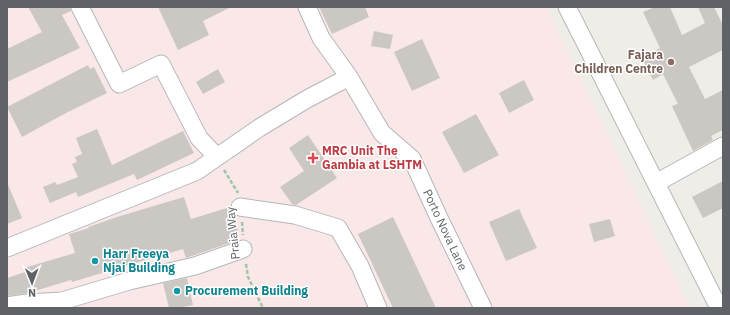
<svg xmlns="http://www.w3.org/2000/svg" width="730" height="315" viewBox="0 0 730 315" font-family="'IBM Plex Sans',sans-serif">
<rect width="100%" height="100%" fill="#efede8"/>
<path fill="#f9e8e7" d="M7,7H547L690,308H7Z"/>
<path fill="#cbc8c4" d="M28,7H70L71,11L62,15L80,48L7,82V49L42,32Z
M158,7H231L203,21L209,35L178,50Z
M319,7H365L369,17L332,34Z
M655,7H670L682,35L705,23L698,7H714L723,25V50L689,67L705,99L723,90V130L711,136L713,140L693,151L672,106L678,104L663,74L653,80L642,58L660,48L643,12Z
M374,31L393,35L390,49L371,46Z
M422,39L440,78L412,91L394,52Z
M88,65L90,69L94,67L107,93L66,113L22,137L7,107Z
M218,69L225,82L203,94L196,82Z
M524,80L534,100L509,113L499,93Z
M476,114L499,155L464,173L442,132Z
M97,129L112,165L183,131L194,153L137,180L134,174L78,197L76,192L50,203L43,187L55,182L57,185L78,177L72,164L77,162L75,157L82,154L76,138Z
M308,135L337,178L296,205L292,204L280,187L304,171L289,148Z
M723,181V208L703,218L692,197Z
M7,182L22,218L7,224Z
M184,197L191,219L230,207L238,231L231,233L235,241L186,258L183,249L72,282L71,280L28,293L7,296V278L25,272L24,268L75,253L69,234L89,228L88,227L117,217Z
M519,209L537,248L506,261L489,222Z
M393,217L436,308H393L358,234Z
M610,219L615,236L594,242L589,224Z
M187,278L193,305L178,308H169L163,283Z"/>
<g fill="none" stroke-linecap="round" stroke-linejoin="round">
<defs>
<path id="minor" d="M80,7L119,84L161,64L199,138L217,157
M307,7L321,38L349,77L382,133L412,159L439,218L483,308
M567,7L719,308
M656,183L723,146
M240,207L295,215L338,228L360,266L378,308
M7,248L197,171L259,128L307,99L349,77
M7,306L27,303L62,301L129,281L195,266L243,249"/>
</defs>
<use href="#minor" stroke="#b4b7ba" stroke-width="19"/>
<path stroke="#a1c4ab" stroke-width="2.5" stroke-dasharray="4 2" stroke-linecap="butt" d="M224,170L238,193
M242,222L243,235
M246,264L248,277L263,308"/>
<use href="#minor" stroke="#fff" stroke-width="17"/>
</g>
<circle fill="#8d6e63" stroke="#fff" stroke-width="1.5" cx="671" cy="62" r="4"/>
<path fill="#e0444e" stroke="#fff" stroke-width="1.5" d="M311 152h4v4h4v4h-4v4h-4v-4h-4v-4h4z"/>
<g fill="#0f9aa8" stroke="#fff" stroke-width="1.5">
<circle cx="95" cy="261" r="4"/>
<circle cx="177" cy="291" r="4"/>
</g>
<g text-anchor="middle" stroke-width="3" stroke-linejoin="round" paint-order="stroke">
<g font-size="12" font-weight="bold" fill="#785e54" stroke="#fff" text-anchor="end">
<text x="663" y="59">Fajara<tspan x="663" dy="14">Children Centre</tspan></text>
</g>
<g font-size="12" font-weight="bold" fill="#be3a42" stroke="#fff" text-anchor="start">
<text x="322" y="155">MRC Unit The<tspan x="322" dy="14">Gambia at LSHTM</tspan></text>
</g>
<g font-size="12" fill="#5f6266" stroke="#fff">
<text transform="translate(445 230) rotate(65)" y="4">Porto Nova Lane</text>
<text transform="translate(233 233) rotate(-96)" y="4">Praia Way</text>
</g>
<g font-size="12" font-weight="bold" fill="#0d838f" stroke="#fff" text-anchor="start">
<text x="103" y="258">Harr Freeya<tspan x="103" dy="14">Njai Building</tspan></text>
<text x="185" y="295">Procurement Building</text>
</g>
</g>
<rect width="730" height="315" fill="none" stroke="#5f6266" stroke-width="16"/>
<g transform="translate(32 283) rotate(179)" stroke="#ffffff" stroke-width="3" paint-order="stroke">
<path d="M0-3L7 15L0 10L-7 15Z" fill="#5f6266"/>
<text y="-6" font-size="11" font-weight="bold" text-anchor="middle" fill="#5f6266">N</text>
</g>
</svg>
